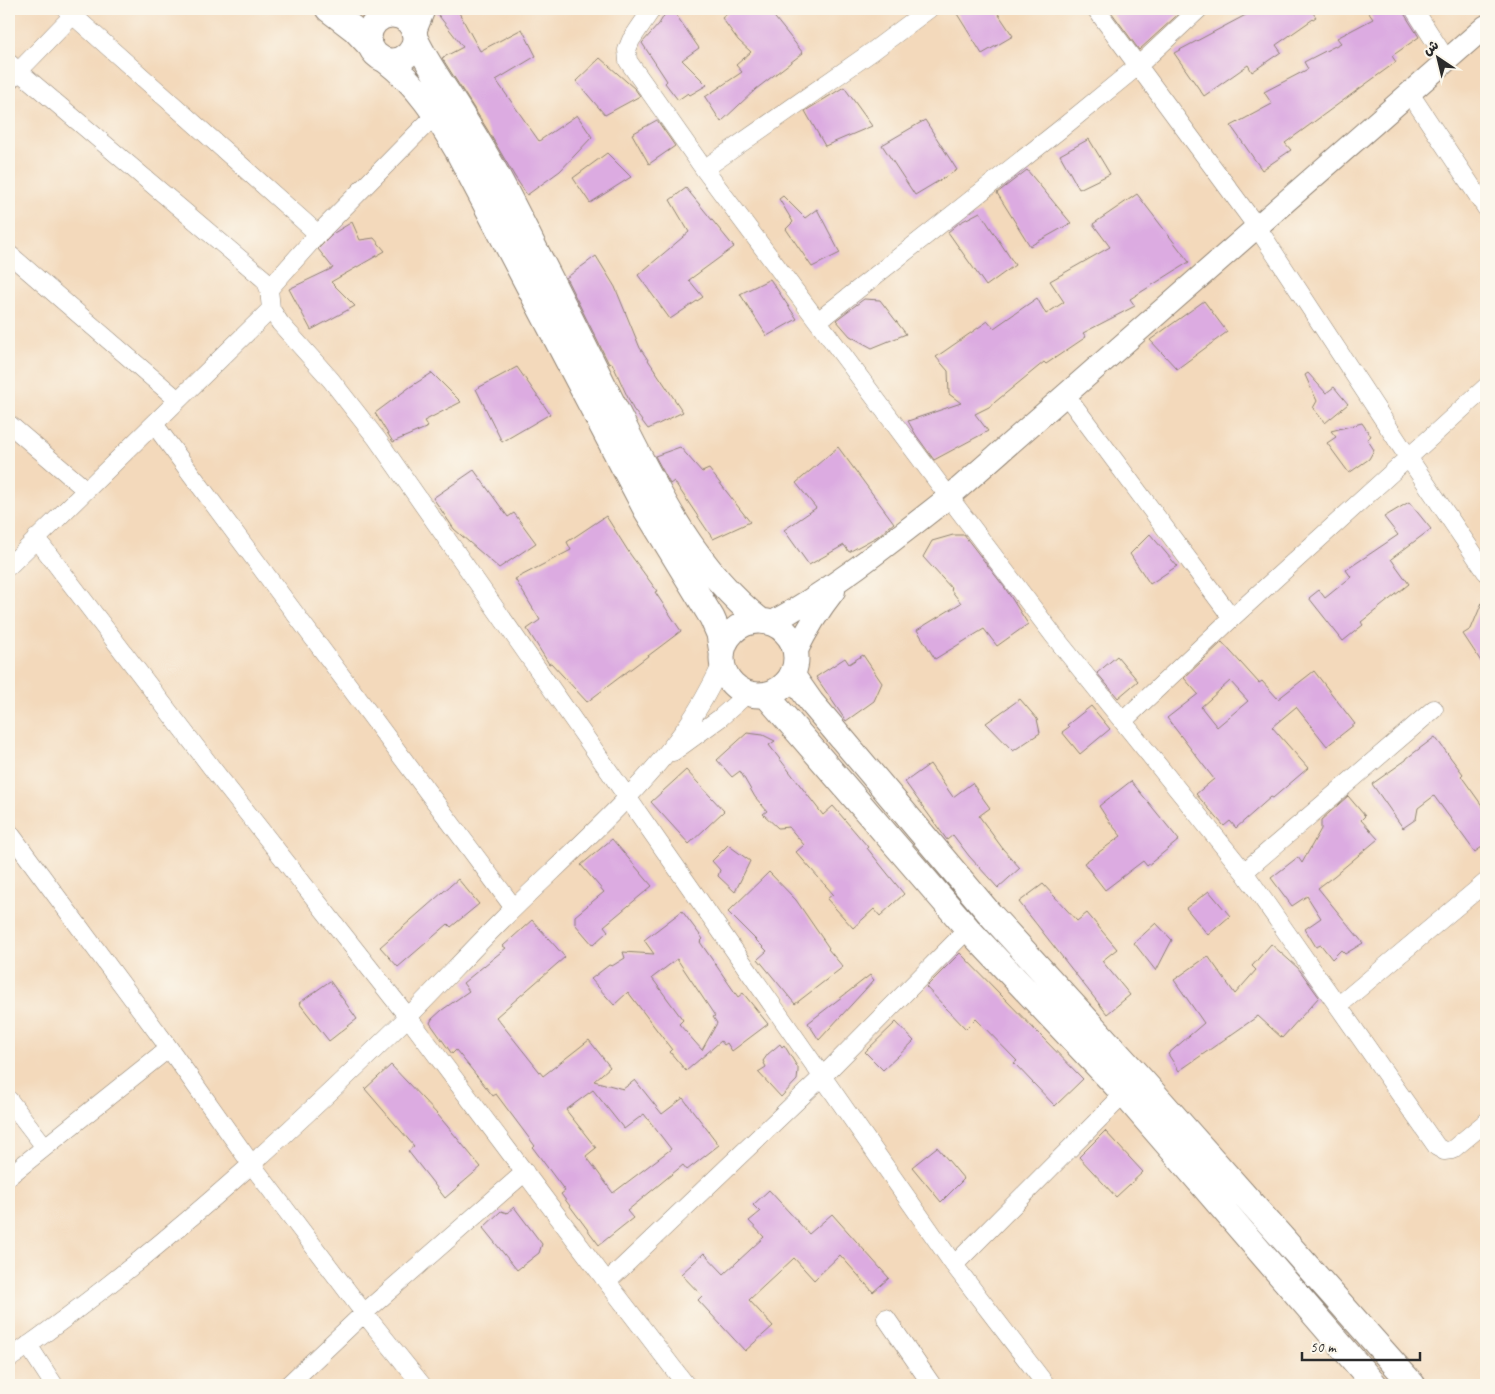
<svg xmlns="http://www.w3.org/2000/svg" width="1495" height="1394" viewBox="0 0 1495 1394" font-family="Caveat,'Playpen Sans Arabic',sans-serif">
<rect width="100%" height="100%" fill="#fbf7ec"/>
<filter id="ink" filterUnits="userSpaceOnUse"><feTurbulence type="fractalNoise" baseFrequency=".02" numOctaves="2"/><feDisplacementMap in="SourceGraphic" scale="10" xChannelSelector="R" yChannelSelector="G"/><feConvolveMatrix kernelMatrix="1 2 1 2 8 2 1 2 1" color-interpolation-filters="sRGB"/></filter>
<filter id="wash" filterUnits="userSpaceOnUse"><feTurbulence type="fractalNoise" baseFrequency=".0096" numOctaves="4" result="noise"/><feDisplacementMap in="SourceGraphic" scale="20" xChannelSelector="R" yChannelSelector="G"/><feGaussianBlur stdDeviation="1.12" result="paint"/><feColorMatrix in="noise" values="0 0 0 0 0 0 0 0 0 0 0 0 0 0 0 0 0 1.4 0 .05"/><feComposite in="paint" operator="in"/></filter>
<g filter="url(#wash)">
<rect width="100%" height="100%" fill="#f3d9bb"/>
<g id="blocks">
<path fill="#dcabe1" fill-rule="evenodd" d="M437,9H457L480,51L522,29L536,56L496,80L539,141L577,115L592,137L560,171L527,195L515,177L487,129L442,58L463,47L436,12Z
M668,9H672L699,48L682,60L707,85L690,95L688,93L678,100L665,83L667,81L642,43L659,24Z
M733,9H768L803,53L756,89L721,122L705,97L742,72L736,65L751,52L738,40L722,18Z
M954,9H995L1013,36L982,54Z
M1109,9H1184L1139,50Z
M1257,9H1310L1316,17L1276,45L1281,52L1252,72L1248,65L1204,96L1174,53Z
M1366,9H1403L1405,15L1419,37L1392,56L1396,62L1285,143L1291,150L1262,170L1231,126L1272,104L1264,92L1308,69L1304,62L1341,43L1337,38L1373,19Z
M600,58L635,89L640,96L605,115L576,81Z
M844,87L872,126L825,146L805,111Z
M657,120L675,146L649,164L632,134Z
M925,120L957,170L915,195L882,145Z
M1089,139L1110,174L1079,189L1060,155Z
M607,153L631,177L590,203L573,178Z
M1027,170L1071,223L1030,246L997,193Z
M686,188L734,247L689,280L703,297L670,319L638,275L689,232L670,200Z
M1137,194L1189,262L1130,299L1135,306L1083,333L1086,337L1046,364L1044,362L989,407L975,414L988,431L934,460L916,435L908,421L961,403L949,394L948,371L936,357L988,321L994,328L1037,298L1046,314L1064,302L1050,281L1110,247L1093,224Z
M783,196L805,218L817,209L840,253L812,267L786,229L793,222L779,199Z
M980,212L1015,265L986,286L948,232L959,223Z
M352,222L360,240L374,238L385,251L331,282L355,306L311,330L289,289L333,268L318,249L334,233Z
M596,256L615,287L640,348L683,412L648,429L633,409L612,363L609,364L566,278Z
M770,279L797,319L767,336L740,294Z
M864,299L880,300L906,334L872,348L850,336L836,320Z
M1204,301L1227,332L1177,369L1150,340Z
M517,367L550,414L502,442L476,389Z
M432,373L461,402L424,421L428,427L393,442L375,413L410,387Z
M1308,373L1326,393L1334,387L1348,404L1325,423L1313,408L1317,401L1305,375Z
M1362,423L1371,436L1367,439L1374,450L1369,459L1349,473L1327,443L1336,437L1331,431Z
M680,447L702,472L709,469L750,522L713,539L674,481L670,484L655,456Z
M838,447L894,523L878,536L849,552L844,545L809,565L784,530L816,508L796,483Z
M474,470L508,517L514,513L536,543L499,568L454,529L433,498Z
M1409,502L1431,529L1391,559L1409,584L1361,622L1363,625L1343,641L1309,598L1319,590L1325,598L1351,577L1346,570L1398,535L1384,517Z
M606,516L630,554L657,591L655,592L681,631L587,702L551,663L549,664L527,629L540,620L515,579L571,550L567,542Z
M1150,534L1177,566L1150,584L1130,554Z
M953,535H964L1005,588L1028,624L997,646L984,629L935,659L917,630L961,603L951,590L952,589L923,557L932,541Z
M1486,593V669L1463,634L1471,629Z
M1222,642L1259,683L1262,681L1278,699L1314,671L1355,724L1327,746L1296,707L1272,727L1308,768L1273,798L1271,797L1236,828L1230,821L1224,826L1196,794L1214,779L1167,718L1198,694L1184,678ZM1230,681L1248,701L1217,727L1201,707Z
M863,655L882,683L874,701L846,721L816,677L845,658L849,664Z
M1117,656L1138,681L1118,698L1097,673Z
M1020,699L1037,719L1040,733L1013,751L986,723Z
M1091,706L1110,729L1080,754L1062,732L1069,727L1067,725Z
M747,733L763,735L775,741L769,745L823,815L833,806L868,847L867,848L904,894L880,916L874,909L853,928L827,899L833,894L796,852L804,845L789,827L778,828L763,814L767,811L755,797L740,771L732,777L717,760Z
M1435,737L1463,774L1461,776L1486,811V844L1475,852L1434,796L1418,808L1416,819L1403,828L1372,784L1406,760L1407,758Z
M930,764L953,797L972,783L990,808L979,816L1003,849L1020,868L998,888L969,856L953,835L947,840L905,782Z
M686,770L724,811L689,844L651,802Z
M1131,781L1179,840L1147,866L1143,861L1105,890L1084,863L1121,836L1108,820L1099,806Z
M1348,796L1365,816L1361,820L1378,839L1334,876L1318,888L1363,943L1345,954L1341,950L1332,959L1321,945L1316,947L1305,929L1321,918L1307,896L1292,906L1271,878L1298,857L1302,863L1321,829V820Z
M612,839L652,886L604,926L608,931L593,945L575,924V916L604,892L581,865Z
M728,845L750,861L735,892L718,876L720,870L712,861Z
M769,872L796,900L829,948L828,949L843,967L795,1004L758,959L767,951L728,912Z
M458,879L479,904L451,927L448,924L398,967L380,947Z
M1043,884L1077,921L1087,913L1117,949L1102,961L1130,995L1107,1014L1019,902Z
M1209,891L1230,916L1208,935L1186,908Z
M682,911L703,939L700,942L738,997L743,993L768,1024L732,1051L727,1043L724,1045L721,1041L686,1071L670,1052L672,1050L628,992L614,1005L591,979L609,965L612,966L625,958L623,952L654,954L644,940ZM677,959L715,1016L713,1017L717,1023L702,1050L679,1024L683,1020L652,978Z
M532,920L565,957L496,1017L543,1076L589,1040L610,1067L594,1081L623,1089L635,1080L662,1114L683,1098L719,1145L687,1170L683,1165L627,1211L633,1218L599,1245L561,1194L565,1191L533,1148L535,1146L496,1094L493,1096L456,1050L452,1054L430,1023L432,1019L442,1010L469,991L463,983L506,948L503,946ZM593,1090L624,1129L644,1114L671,1149L613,1193L586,1156L596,1148L566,1110Z
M1156,923L1172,940L1156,971L1134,943Z
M1271,944L1298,968L1319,997L1282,1038L1258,1016L1179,1071L1168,1054L1204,1023L1174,980L1208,956L1235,994L1256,970L1252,966Z
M960,953L1083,1079L1055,1106L1014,1063L1017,1061L976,1019L966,1029L926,987Z
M870,975L874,980L819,1040L808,1023Z
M330,981L357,1019L329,1041L299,1003Z
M896,1022L914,1041L883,1070L865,1052Z
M780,1044L782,1047L784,1045L798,1068V1071L797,1080L781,1097L758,1072L766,1067L763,1061L768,1054Z
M391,1065L438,1115L481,1167L445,1198L408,1151L414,1146L365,1089Z
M1105,1131L1143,1172L1116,1197L1079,1157Z
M937,1147L964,1179L941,1202L912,1167Z
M769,1190L809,1234L832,1214L889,1278L873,1292L840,1255L814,1280L794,1258L749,1300L773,1326L745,1351L698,1300L702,1296L681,1274L704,1253L724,1274L764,1237L749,1221L760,1212L753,1205Z
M514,1207L542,1244L539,1253L517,1270L483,1228L501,1211L507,1213Z"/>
</g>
</g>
<g filter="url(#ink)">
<use href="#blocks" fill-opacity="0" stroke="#8f8273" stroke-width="1"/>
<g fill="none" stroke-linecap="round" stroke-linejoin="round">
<defs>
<path id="minor" d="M66,9L318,234
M652,9L631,40L627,50L628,61L704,169L949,497L1054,636L1244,872L1437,1147L1444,1151L1452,1150L1486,1122
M1096,9L1257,227L1408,457L1486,572
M1414,9L1446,59
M9,63L265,280L269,289L271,309L280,323L331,380L377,439L954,1265L1046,1385
M9,81L79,9
M1409,92L1486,208
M704,169L873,51L929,9
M9,254L178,400
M269,289L318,234L436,114
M818,321L1062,128L1139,65L1199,9
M1066,395L1232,618
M9,424L85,489
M154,424L514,908
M36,538L215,772L408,1017L607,1282L686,1385
M9,566L271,309
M1123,721L1232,618L1486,387
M673,752L720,718L748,693
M9,832L169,1048L252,1165L364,1313L422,1385
M1244,872L1434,709
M1338,1006L1486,882
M9,1100L45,1147
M9,1176L169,1048
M954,1265L1124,1094
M607,1282L822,1077L968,929
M886,1318L932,1385
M28,1345L54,1385
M9,1359C152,1259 281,1141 406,1019C438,987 468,954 500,922C561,861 635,799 685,729C699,709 711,687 722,664
M288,1385L364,1313L525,1172"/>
<path id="tertiary" d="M387,16L399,9
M414,34L424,9
M771,623C835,588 891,542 949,497L1486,26
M796,652C807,629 819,610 834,591"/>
<path id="secondary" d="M328,9L354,29L371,47
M369 38a23 23 0 1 1 46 0a23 23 0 1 1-46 0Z
M415,38C429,68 449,93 466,122C491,161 512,203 533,245C564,304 593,365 623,424C659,496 697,571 761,621
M385,60C418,85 436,114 457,150L646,510L712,618L719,634L722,653
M722 658a37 37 0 1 1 74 0a37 37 0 1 1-74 0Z
M792,675L811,702L990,914L1142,1080L1413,1385
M766,695L968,929L1124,1094L1375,1385"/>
</defs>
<use href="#minor" stroke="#8f8273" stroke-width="19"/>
<use href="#tertiary" stroke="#8f8273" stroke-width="24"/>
<use href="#secondary" stroke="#8f8273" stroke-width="27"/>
<use href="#minor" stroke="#fff" stroke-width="18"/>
<use href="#tertiary" stroke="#fff" stroke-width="22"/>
<use href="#secondary" stroke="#fff" stroke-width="25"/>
</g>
</g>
<rect width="1495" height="1394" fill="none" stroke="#fbf7ec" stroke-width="30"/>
<g transform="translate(1438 58) rotate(325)" stroke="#fbf7ec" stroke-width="4" paint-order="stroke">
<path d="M0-4L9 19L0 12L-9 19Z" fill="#2b2b2b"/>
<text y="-8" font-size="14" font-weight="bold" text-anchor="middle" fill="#2b2b2b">ش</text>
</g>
<path d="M1302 1352v8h118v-8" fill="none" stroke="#2b2b2b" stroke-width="2.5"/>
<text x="1310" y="1352" font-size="15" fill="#2b2b2b" stroke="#fbf7ec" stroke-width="4" paint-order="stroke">50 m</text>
</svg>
